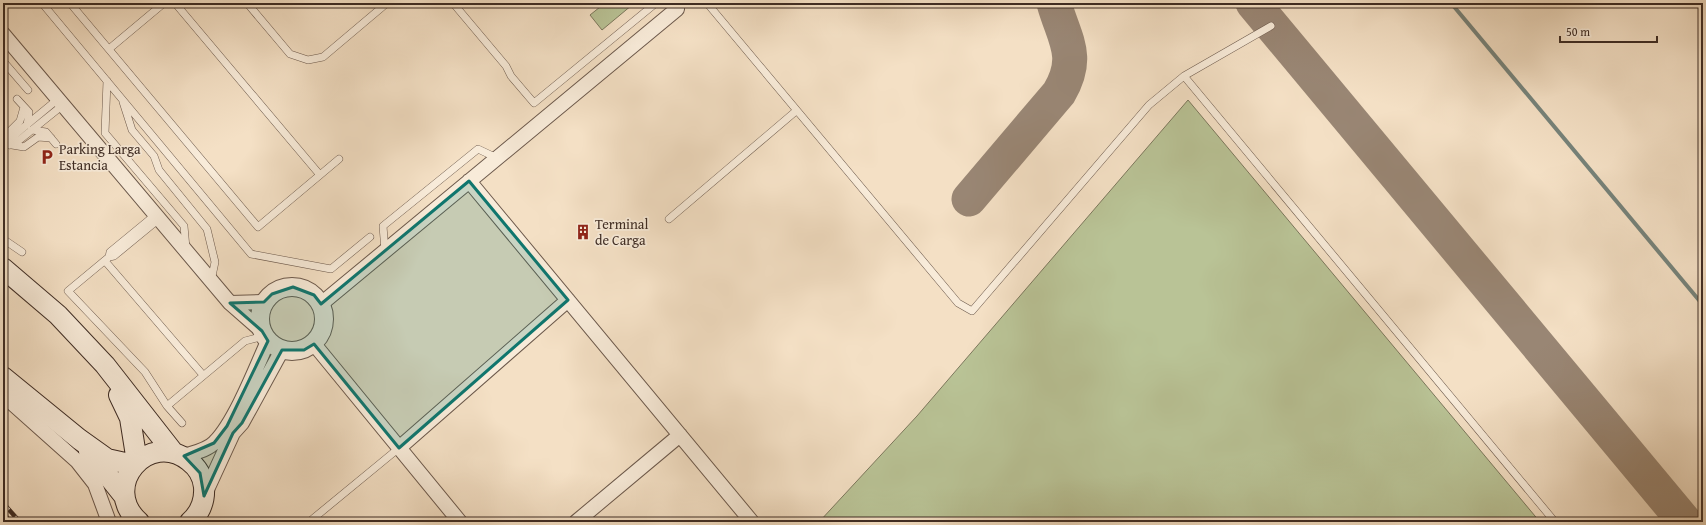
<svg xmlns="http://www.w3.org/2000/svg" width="1706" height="525" viewBox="0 0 1706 525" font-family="'Gentium Book Plus',serif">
<rect width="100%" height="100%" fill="#f4e0c5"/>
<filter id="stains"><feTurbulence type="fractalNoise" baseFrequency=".005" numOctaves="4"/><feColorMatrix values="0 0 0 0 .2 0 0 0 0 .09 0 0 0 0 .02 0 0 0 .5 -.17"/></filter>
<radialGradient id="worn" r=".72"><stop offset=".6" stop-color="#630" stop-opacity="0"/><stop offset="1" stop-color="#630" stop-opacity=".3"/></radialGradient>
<path fill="#b9c396" stroke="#7c785d" d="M605,3H631L632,5L602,30L590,15Z
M1188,100L1540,522H819L917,416Z"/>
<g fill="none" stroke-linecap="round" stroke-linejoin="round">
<path stroke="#76837b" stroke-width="4" d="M1451,3L1703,305"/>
<path stroke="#998674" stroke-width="35" d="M1253,3L1685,522
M969,199L1059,93C1081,56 1064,39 1054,3"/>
<defs>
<path id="service" d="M42,3L251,254L331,269L370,237
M70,3L258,227L339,159
M175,3L320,175
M247,3L290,54L308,60L323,57L387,3
M453,3L506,66L511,76L534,103L656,3
M707,3L958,303L972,311L1149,105L1184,76L1271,26
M109,49L164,3
M3,61L28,90
M1184,76L1555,522
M107,81L105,133L184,226L186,248
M17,99L29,112L27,125
M123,102L132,130L154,156L159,170L207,229L215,262L211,281
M32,130L46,132L56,144
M9,143L8,133L20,121L24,107
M10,145L12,137L58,99
M10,145L17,142L63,105
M12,145L24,147L38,137L51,138
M159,219L114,256L109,257L68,291L145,372L167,406L182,423
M669,219L796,111
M3,239L22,252
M385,251L383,226L478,149L497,158
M109,257L110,252L155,215
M105,261L203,375
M167,406L245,341L264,336
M309,522L399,448"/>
<path id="minor" d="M3,34L230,303L262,331
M469,181L752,522
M230,303L264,302
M321,304L677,9
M314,344L460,522
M3,395L77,461L95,484L109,522
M399,448L568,300
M184,456C193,453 208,450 215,442C235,422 256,368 268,341
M204,496L233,433L242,423L282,350
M576,522L680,435"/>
<path id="tertiary" d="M260 319a32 32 0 1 1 64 0a32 32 0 1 1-64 0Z"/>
<path id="secondary" d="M3,268L58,315L105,365L173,452
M3,377L79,439L107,459L134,465
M119,395L130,418L137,462
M89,452L124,496
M139,522C99,486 149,429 189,461C197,467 203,477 204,487C205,501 201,512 190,522"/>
</defs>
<use href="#service" stroke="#6c594c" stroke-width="8"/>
<use href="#minor" stroke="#6c594c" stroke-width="16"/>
<use href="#tertiary" stroke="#6c594c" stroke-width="20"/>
<use href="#secondary" stroke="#3e2c24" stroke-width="22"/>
<use href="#service" stroke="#f8ebd9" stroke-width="7"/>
<use href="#minor" stroke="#f8ebd9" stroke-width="14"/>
<use href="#tertiary" stroke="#f8ebd9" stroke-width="18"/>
<use href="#secondary" stroke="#f8ebd9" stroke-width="20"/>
<defs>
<path id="rail" d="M3,503L20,522
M3,513L11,522"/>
</defs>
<use href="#rail" stroke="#3e2c24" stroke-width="4.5"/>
<use href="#rail" stroke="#f8ebd9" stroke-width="3" stroke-dasharray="9" stroke-linecap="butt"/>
</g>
<path fill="#0f766e" fill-opacity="0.2" stroke="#0f766e" stroke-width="3" stroke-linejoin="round" d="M469,181L568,300L399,448L314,344L304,350H282L242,423L233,433L204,496L200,473L184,456L214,443L227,426L268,341L262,331L230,303L264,302L272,294L293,287L314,295L321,304Z"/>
<defs>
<symbol id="parking-bare" viewBox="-9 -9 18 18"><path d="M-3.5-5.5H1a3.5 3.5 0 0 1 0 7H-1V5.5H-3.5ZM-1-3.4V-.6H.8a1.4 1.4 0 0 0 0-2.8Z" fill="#8f2418" stroke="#f8ebd9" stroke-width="2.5" paint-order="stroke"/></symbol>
<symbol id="building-bare" viewBox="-9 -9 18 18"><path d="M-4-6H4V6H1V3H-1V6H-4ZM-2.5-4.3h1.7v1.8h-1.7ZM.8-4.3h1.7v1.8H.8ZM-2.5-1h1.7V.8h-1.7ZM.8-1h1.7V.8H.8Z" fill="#8f2418" stroke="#f8ebd9" stroke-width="2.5" paint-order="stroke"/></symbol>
</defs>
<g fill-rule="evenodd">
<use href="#parking-bare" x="36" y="146" width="22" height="22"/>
<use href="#building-bare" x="572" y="221" width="22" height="22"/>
</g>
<g text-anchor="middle" stroke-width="3.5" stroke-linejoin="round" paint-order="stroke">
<g font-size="14" fill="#3e2c24" stroke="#f8ebd9" text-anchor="start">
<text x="59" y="154">Parking Larga<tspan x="59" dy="16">Estancia</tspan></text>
<text x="595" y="229">Terminal<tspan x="595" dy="16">de Carga</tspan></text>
</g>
</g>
<rect width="1706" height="525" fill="none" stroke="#f4e0c5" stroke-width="16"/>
<rect x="4" y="4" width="1698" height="517" fill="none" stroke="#3e2c24" stroke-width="2"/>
<rect x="8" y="8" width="1690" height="509" fill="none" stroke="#3e2c24"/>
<path d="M1560 36v6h97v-6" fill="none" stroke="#3e2c24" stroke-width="2"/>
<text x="1566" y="36" font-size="12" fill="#3e2c24" stroke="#f8ebd9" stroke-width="3" paint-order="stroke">50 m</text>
<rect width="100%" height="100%" filter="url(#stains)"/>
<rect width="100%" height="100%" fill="url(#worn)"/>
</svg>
